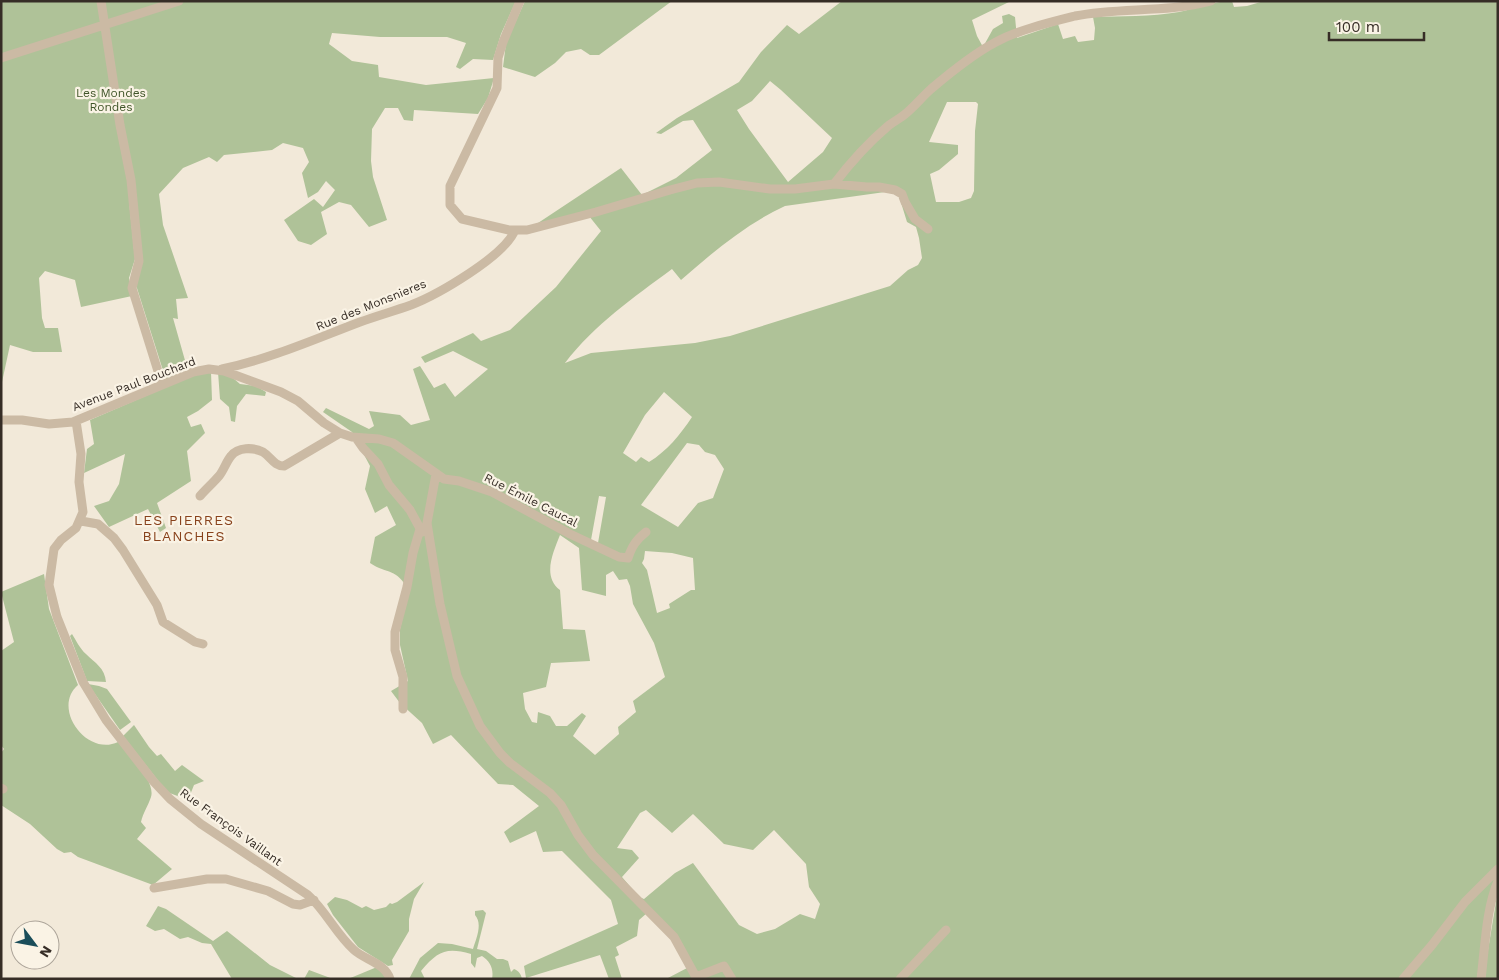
<svg xmlns="http://www.w3.org/2000/svg" width="1499" height="980" viewBox="0 0 1499 980" font-family="'Work Sans',sans-serif">
<rect width="100%" height="100%" fill="#f2e9d9"/>
<path fill="#afc298" fill-rule="evenodd" d="M1,1H516L501,34L493,60L473,59L460,69L456,67L466,43L447,37H380L332,33L329,44L352,61L378,65L379,77L426,85L494,78L488,98L478,114L414,110L413,121L404,120L398,108H385L372,129L371,161L373,177L387,220L369,227L351,205L339,202L321,212L327,234L311,245L298,241L284,220L314,199L323,207L335,190L326,181L318,192L308,198L302,173L309,162L303,148L283,143L272,150L224,155L217,162L209,157L183,168L159,194L163,225L188,298L176,299L178,319L173,318L188,371L166,380L136,285L135,202L129,201L135,259L129,278L132,296L81,307L75,280L45,271L39,278L42,318L45,328H58L62,352H33L10,345L2,382Z
M525,1H672L599,55H590L581,49L566,52L555,63L535,77L503,67L506,43Z
M842,1H1011L972,20L977,36L983,47L993,29L1003,23L1002,16L1009,14L1015,17L1017,38L1058,24L1063,39L1075,36L1078,42L1094,40L1095,28L1093,17C1121,16 1151,17 1179,12C1197,8 1214,1 1232,1L1234,7L1247,6L1264,1H1498V873L1490,893L1477,979H666L689,967L676,945L647,913L639,920L637,936L616,947L619,955L615,957L622,979H609L600,955L526,978L524,966L528,964L618,924L611,900L562,851L543,852L536,831L510,843L504,832L539,806L513,785L498,784L451,735L433,744L422,723L400,703L391,691L408,681L400,645V629L409,591C396,567 388,575 370,563L375,537L396,525L387,506L375,513L365,489L370,466L352,432L323,412L326,408L369,429L374,426L369,411L400,415L411,425L430,420L413,369L420,366L434,388L445,383L455,397L488,369L453,351L425,363L421,357L473,333L481,341L510,330L556,287L601,231L589,216L535,225L621,168L642,195L676,178L712,150L693,120L683,121L661,134L656,133L677,118L739,82L761,52L787,25L799,34ZM770,81L781,90L832,138L823,152L788,182L749,129L737,110L752,101ZM947,102H976L978,104L975,131L974,191L971,198L959,202H936L930,174L939,170L958,154V145L929,142ZM885,192L897,194L899,196L907,222L916,227L919,238L922,258L918,265L908,270L890,286L730,336L695,343L591,353L565,363C595,324 633,298 672,269L681,280C713,252 746,224 785,206ZM664,392L692,417C680,435 667,451 649,462L641,457L636,462L623,453L645,415ZM687,443L699,445L705,452L715,455L724,469L713,498L698,503L678,527L641,505ZM599,496L606,497L598,543L591,540ZM560,535L579,548L582,590L606,596V575L613,571L619,580L627,579L630,586L633,604L654,643L665,677L633,701L636,712L618,727L619,734L595,755L573,736L586,716L582,713L567,726H556L550,716L538,712L537,723L532,722L525,709L523,693L546,687L551,663L590,661L585,630L563,629L560,590C542,576 553,553 560,535ZM645,551L672,553L693,558L695,590H691L669,604L670,608L657,613L647,570L642,563L644,559ZM646,810L672,833L693,814L724,844L753,850L774,830L806,864L809,887L820,904L815,919L800,914L775,929L757,934L739,925L693,863L675,873L644,899L639,897L622,877L639,858L632,850L617,848L640,813Z
M211,372L212,400L198,411L187,417L191,427L201,424L205,433L187,451L191,481L157,503L166,528L160,532L148,509L109,527L94,506L109,501L119,484L125,454L84,473L87,449L94,444L90,420L194,375Z
M218,372L233,378L240,384L256,386L266,392L265,396L246,394L237,406L235,422L231,421L229,407L220,399Z
M44,574L49,609L78,685C51,708 87,757 118,742C128,754 156,781 151,797C148,806 143,813 141,822L146,828L137,839L172,869L153,885L78,857L71,852L64,853L57,849L30,824L1,805V753L4,749L1,745V651L14,642L1,592Z
M72,634C76,640 80,649 86,654C95,663 105,668 106,682L87,681L70,636Z
M88,684L99,686L107,689L131,722L120,730Z
M134,725L149,747L157,756L161,754L175,771L182,765L204,781L194,785L188,800L167,792L123,736Z
M424,882L414,899L409,919V931L392,960L393,965L388,966L358,947L333,915L327,904L335,897L347,900L362,908L366,906L374,910L386,907L390,903L392,904L397,902Z
M1498,890V979H1485L1487,956Z
M158,906L166,909L213,941L227,931L270,965L298,979H232L211,944L202,943L188,937L180,939L164,929L155,931L146,926Z
M483,910L486,913L477,949L486,951L497,959H503L508,961L511,972L514,969C519,971 521,974 522,979H492C494,969 490,961 482,956L477,958L475,968L471,963V954C446,947 438,951 421,971L425,979H409L420,958L438,943L452,944L473,949C476,939 483,924 475,915V911Z
M377,967L387,979H348Z
M309,970L333,979H304Z"/>
<g fill="none" stroke-linecap="round" stroke-linejoin="round">
<path stroke="#cbbaa4" stroke-width="9" d="M101,1L120,125L131,180L139,261L132,288L162,384
M520,1L503,42L498,58L497,88L450,186V205L462,219L509,230H527L596,212L670,190L697,183L719,182L770,189H795L834,184L867,187H879L895,190L902,194L905,202L915,219L928,229
M1,58L179,1
M834,184C850,163 868,143 888,126C893,122 899,119 904,115C914,107 922,97 931,89C951,72 973,54 996,42C1018,30 1051,22 1075,16C1120,7 1166,13 1211,1
M222,369C270,359 315,339 360,322C377,316 394,311 411,305C437,295 505,256 515,230
M1,420H22L49,424L73,422L193,372L209,369L224,371L281,392L298,401L324,423L340,433L352,437L379,439L393,443L444,479L459,481L492,492L570,534L619,557L628,558C632,546 636,540 646,532
M76,421L81,454L79,482L83,512L76,528L61,540L54,549L49,585L57,617L83,682L106,720L154,782L170,799L201,824L308,895C326,911 336,934 354,950C365,960 385,963 390,979
M356,438L363,448L378,464L389,485L410,510L422,532
M436,474L427,523L440,604L457,676L480,726L500,753L510,763L550,793L561,805L578,835L593,855L674,937L697,979
M200,496C206,489 213,483 219,476C224,470 226,462 231,456C238,447 253,447 263,452C271,457 274,466 284,466L340,433
M81,521L98,524L114,538L123,550L157,605L163,622L195,642L203,644
M403,709V677L395,650V632L407,587L413,553L420,529
M1,788L3,789
M154,888L207,879H226L268,891L293,904L300,905L314,900
M696,977L724,966L732,979
M900,979L946,930
M1403,979L1432,945L1465,902L1498,869
M1481,979C1485,948 1486,909 1498,881"/>
</g>
<g text-anchor="middle" stroke-width="4.5" stroke-linejoin="round" paint-order="stroke">
<g font-size="12" fill="#405529" stroke="#faf3e5">
<text x="111" y="97">Les Mondes<tspan x="111" dy="14">Rondes</tspan></text>
</g>
<g font-size="12" fill="#362d26" stroke="#faf3e5">
<text transform="translate(371 305) rotate(-22)" y="4">Rue des Monsnieres</text>
<text transform="translate(134 384) rotate(-21)" y="4">Avenue Paul Bouchard</text>
<text transform="translate(531 500) rotate(27)" y="4">Rue Émile Caucal</text>
<text transform="translate(231 827) rotate(36)" y="4">Rue François Vaillant</text>
</g>
<g font-size="14" letter-spacing="1" fill="#88421c" stroke="#faf3e5">
<text x="184" y="525">LES PIERRES<tspan x="184" dy="16">BLANCHES</tspan></text>
</g>
</g>
<rect width="1499" height="980" fill="none" stroke="#362d26" stroke-width="5"/>
<g transform="translate(35 945) rotate(122)"><circle r="24" fill="#faf3e5" stroke="#aca499"/>
<path d="M0-4L9 19L0 12L-9 19Z" fill="#1a4d59"/>
<text y="-8" font-size="14" font-weight="bold" text-anchor="middle" fill="#362d26">N</text>
</g>
<path d="M1329 32v8h95v-8" fill="none" stroke="#362d26" stroke-width="2.5"/>
<text x="1336" y="32" font-size="15" fill="#362d26" stroke="#faf3e5" stroke-width="4" paint-order="stroke">100 m</text>
</svg>
